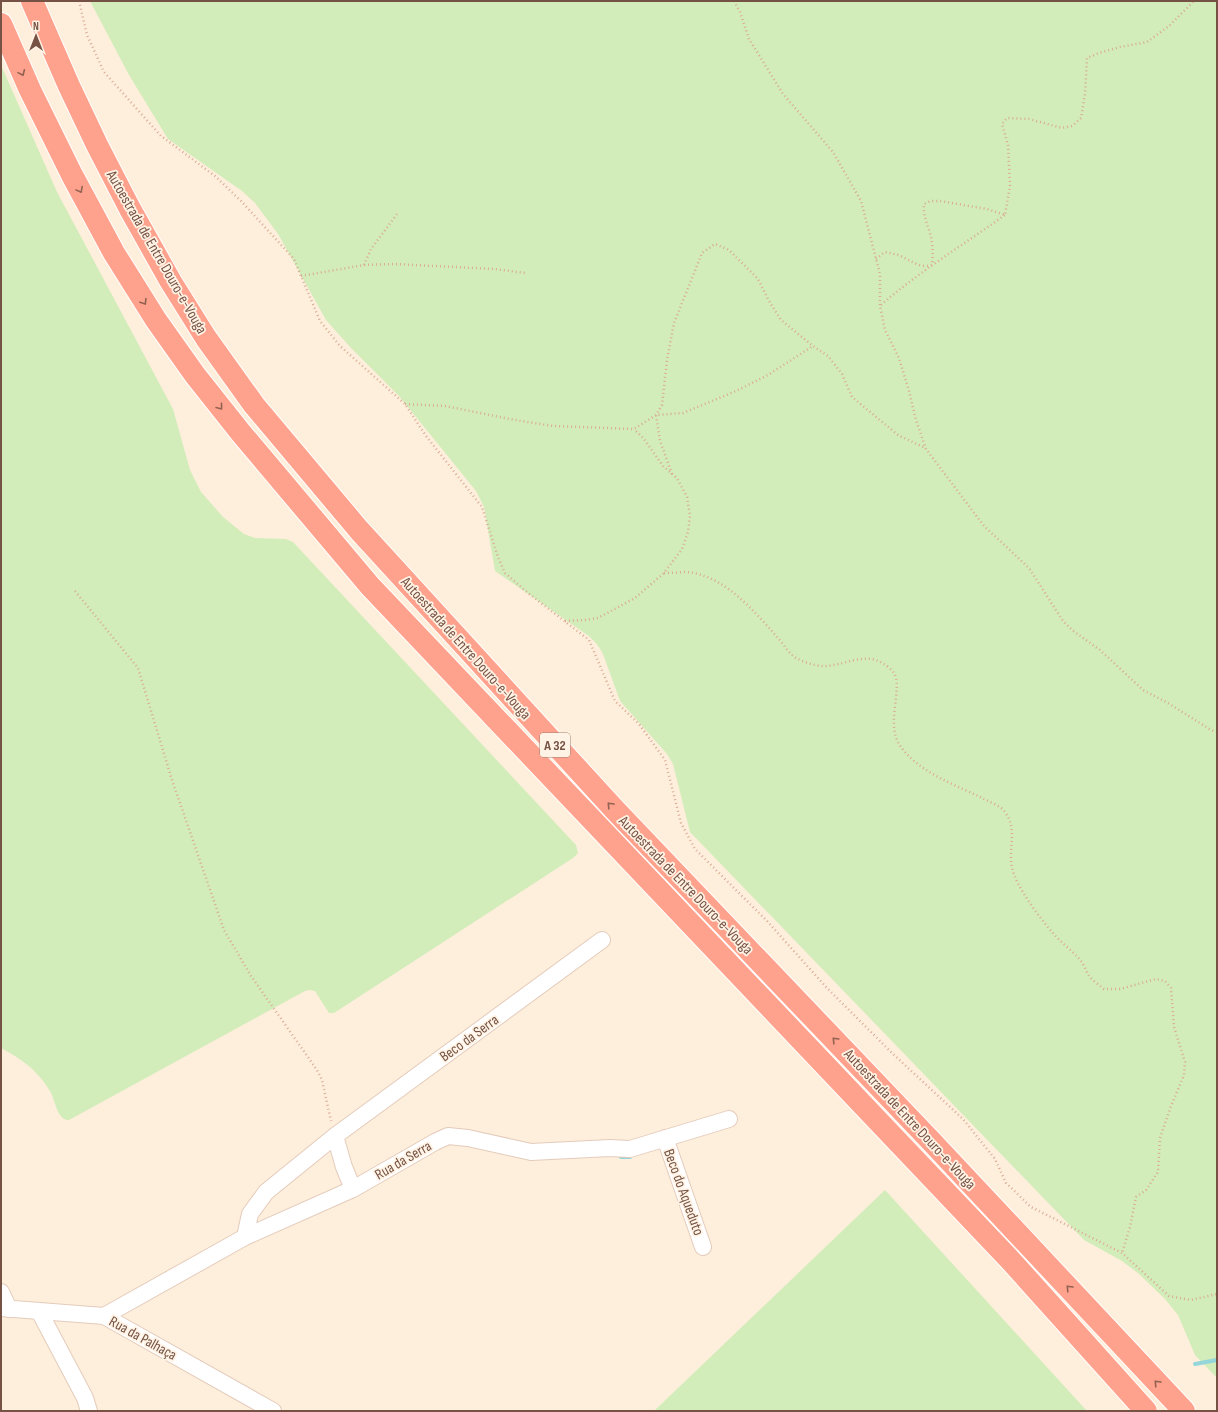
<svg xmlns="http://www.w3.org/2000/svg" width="1218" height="1412" viewBox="0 0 1218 1412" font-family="'Sofia Sans Condensed',sans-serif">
<rect width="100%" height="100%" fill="#feefdc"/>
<path fill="#d2ecba" d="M90,1H1217V1378L1195,1355L1178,1315L1165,1299L1139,1274L1122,1261L1084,1240L690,832L673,764L667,754L620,701L603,654C598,644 592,638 583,632L495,571L484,507L476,491L399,396L351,348L326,320L278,234L255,203L242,191L168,139L129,75Z
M1,65L57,192L173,409L190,470L201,492L223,517L244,534L255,538L286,539L293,542L576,845L578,853L573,858L334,1013H329L315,991L309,990L305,991L69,1120C57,1121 55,1099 50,1091C37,1070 22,1059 1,1048Z
M885,1190L1087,1411H654Z"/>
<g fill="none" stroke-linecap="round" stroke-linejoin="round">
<path stroke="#95d6db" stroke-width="4" d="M621,1157H630
M1195,1364L1217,1360"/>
<defs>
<path id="minor" d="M335,1136L344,1167L353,1189
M665,1138L703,1247
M245,1237L250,1214L266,1192L335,1136L602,940
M1,1292L9,1309
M1,1308L104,1316L273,1411
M39,1311L85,1398L89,1411
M104,1316L245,1237L353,1189L435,1142L448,1136L468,1138L531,1152L610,1148L630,1149L729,1119"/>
<path id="highway" d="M32,1L69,86L97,145L130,209L171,282L206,338L254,405L359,530L615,810L931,1141L1184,1411
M1,24L30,90L72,175L114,253L156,320L195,375L241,433L370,586L1012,1262L1146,1411"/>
</defs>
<use href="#minor" stroke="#e4cbbb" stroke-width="18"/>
<use href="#highway" stroke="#fff" stroke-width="24"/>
<path stroke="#daab95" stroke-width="2.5" stroke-dasharray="1 3" stroke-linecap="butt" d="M79,1L87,35L104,72L161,136L215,176L242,202L294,259L320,321L340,346L405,404L426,436L482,507L498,557L505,573L528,593L589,640L615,701L639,724L665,760L681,823L695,849L767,921L826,987L893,1054L963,1119L995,1159L1006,1183L1031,1207L1122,1253L1169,1296L1191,1300L1217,1294
M734,1L740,12L749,39L783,94L833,152L861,201L880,274V306L885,330L899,358L909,391L916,420L926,449L984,526L1029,568L1063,621L1072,630L1100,650L1143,690L1168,703L1211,730L1217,732
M876,259L885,252C890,253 894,254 898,255C910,259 918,269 932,265C933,254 933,244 930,233C927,223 923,215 924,204L931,201H940L987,209L1005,215L1010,186L1008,145L1002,124L1007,118L1029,119L1062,128L1072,126L1081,118L1085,94L1087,58L1099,53L1120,47L1147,42L1169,26L1194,1
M364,265L371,249L397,214
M301,276L364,265L394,264L495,269L525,273
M881,305C920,271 963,245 1005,215
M405,404L445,406L515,420L553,426L634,429L656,415L662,405L667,360L674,323L702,253L715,244L729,250L758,279L769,301L781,320L813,346L828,356L842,374L852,397L898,435L925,448
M672,474L660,441L656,415L683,413L736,391L768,375L813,346
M664,573C674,573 685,571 694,573C728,580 755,612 777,637C784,644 789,655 798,659C806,663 816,666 824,666C844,666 865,651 884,664C887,666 892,670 894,673C903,689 886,722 899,744C917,772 954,784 982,798C989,802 1000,805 1005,812C1018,830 1008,847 1012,868C1016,886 1039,917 1052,932C1060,942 1072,950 1081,961C1084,965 1086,971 1089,976C1093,981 1099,985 1104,989H1120L1156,979L1165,981L1171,988L1174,1027L1185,1062L1184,1075L1171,1106L1160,1138L1158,1172L1146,1190L1136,1197L1130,1227L1122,1253
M75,591L138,668L172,780L224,930L251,976L317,1070L322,1080L331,1121
M565,621L585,620L598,618L635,598L664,573L682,549L688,532L690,516L687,497L677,478L663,466L644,439L634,429"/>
<use href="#minor" stroke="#fff" stroke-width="16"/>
<use href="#highway" stroke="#ffa28d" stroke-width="22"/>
</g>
<defs><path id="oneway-chevron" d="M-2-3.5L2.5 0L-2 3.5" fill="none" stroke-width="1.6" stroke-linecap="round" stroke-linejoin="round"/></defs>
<g stroke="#916252">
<use href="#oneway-chevron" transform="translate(22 73) rotate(66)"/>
<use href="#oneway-chevron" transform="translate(80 190) rotate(62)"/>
<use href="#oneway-chevron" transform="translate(144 302) rotate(58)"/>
<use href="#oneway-chevron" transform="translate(220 407) rotate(52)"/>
<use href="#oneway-chevron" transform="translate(610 805) rotate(-133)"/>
<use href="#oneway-chevron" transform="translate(835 1040) rotate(-134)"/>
<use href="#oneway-chevron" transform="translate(1069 1288) rotate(-133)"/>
<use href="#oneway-chevron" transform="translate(1157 1383) rotate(-133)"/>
</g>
<g text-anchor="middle" stroke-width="3.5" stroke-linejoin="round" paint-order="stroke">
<rect fill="#fff3e5" stroke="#9e8274" stroke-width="1" x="540" y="733" width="30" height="24" rx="3"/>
<g font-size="14" font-weight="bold" fill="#755243">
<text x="555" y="750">A 32</text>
</g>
<g font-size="15" fill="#755243" stroke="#fff3e5">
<text transform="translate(157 252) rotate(60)" y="5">Autoestrada de Entre Douro-e-Vouga</text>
<text transform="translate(466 648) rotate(48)" y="5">Autoestrada de Entre Douro-e-Vouga</text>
<text transform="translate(686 885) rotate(46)" y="5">Autoestrada de Entre Douro-e-Vouga</text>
<text transform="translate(469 1038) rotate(-36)" y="5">Beco da Serra</text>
<text transform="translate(910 1119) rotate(47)" y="5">Autoestrada de Entre Douro-e-Vouga</text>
<text transform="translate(403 1160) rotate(-30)" y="5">Rua da Serra</text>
<text transform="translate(684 1192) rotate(70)" y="5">Beco do Aqueduto</text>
<text transform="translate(143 1338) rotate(29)" y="5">Rua da Palhaça</text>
</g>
</g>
<rect width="1218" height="1412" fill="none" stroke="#755243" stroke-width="4"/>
<g transform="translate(36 36)" stroke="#fff3e5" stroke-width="3" paint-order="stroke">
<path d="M0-3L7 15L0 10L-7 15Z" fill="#755243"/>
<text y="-6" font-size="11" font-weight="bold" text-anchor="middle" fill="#755243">N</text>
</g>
</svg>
